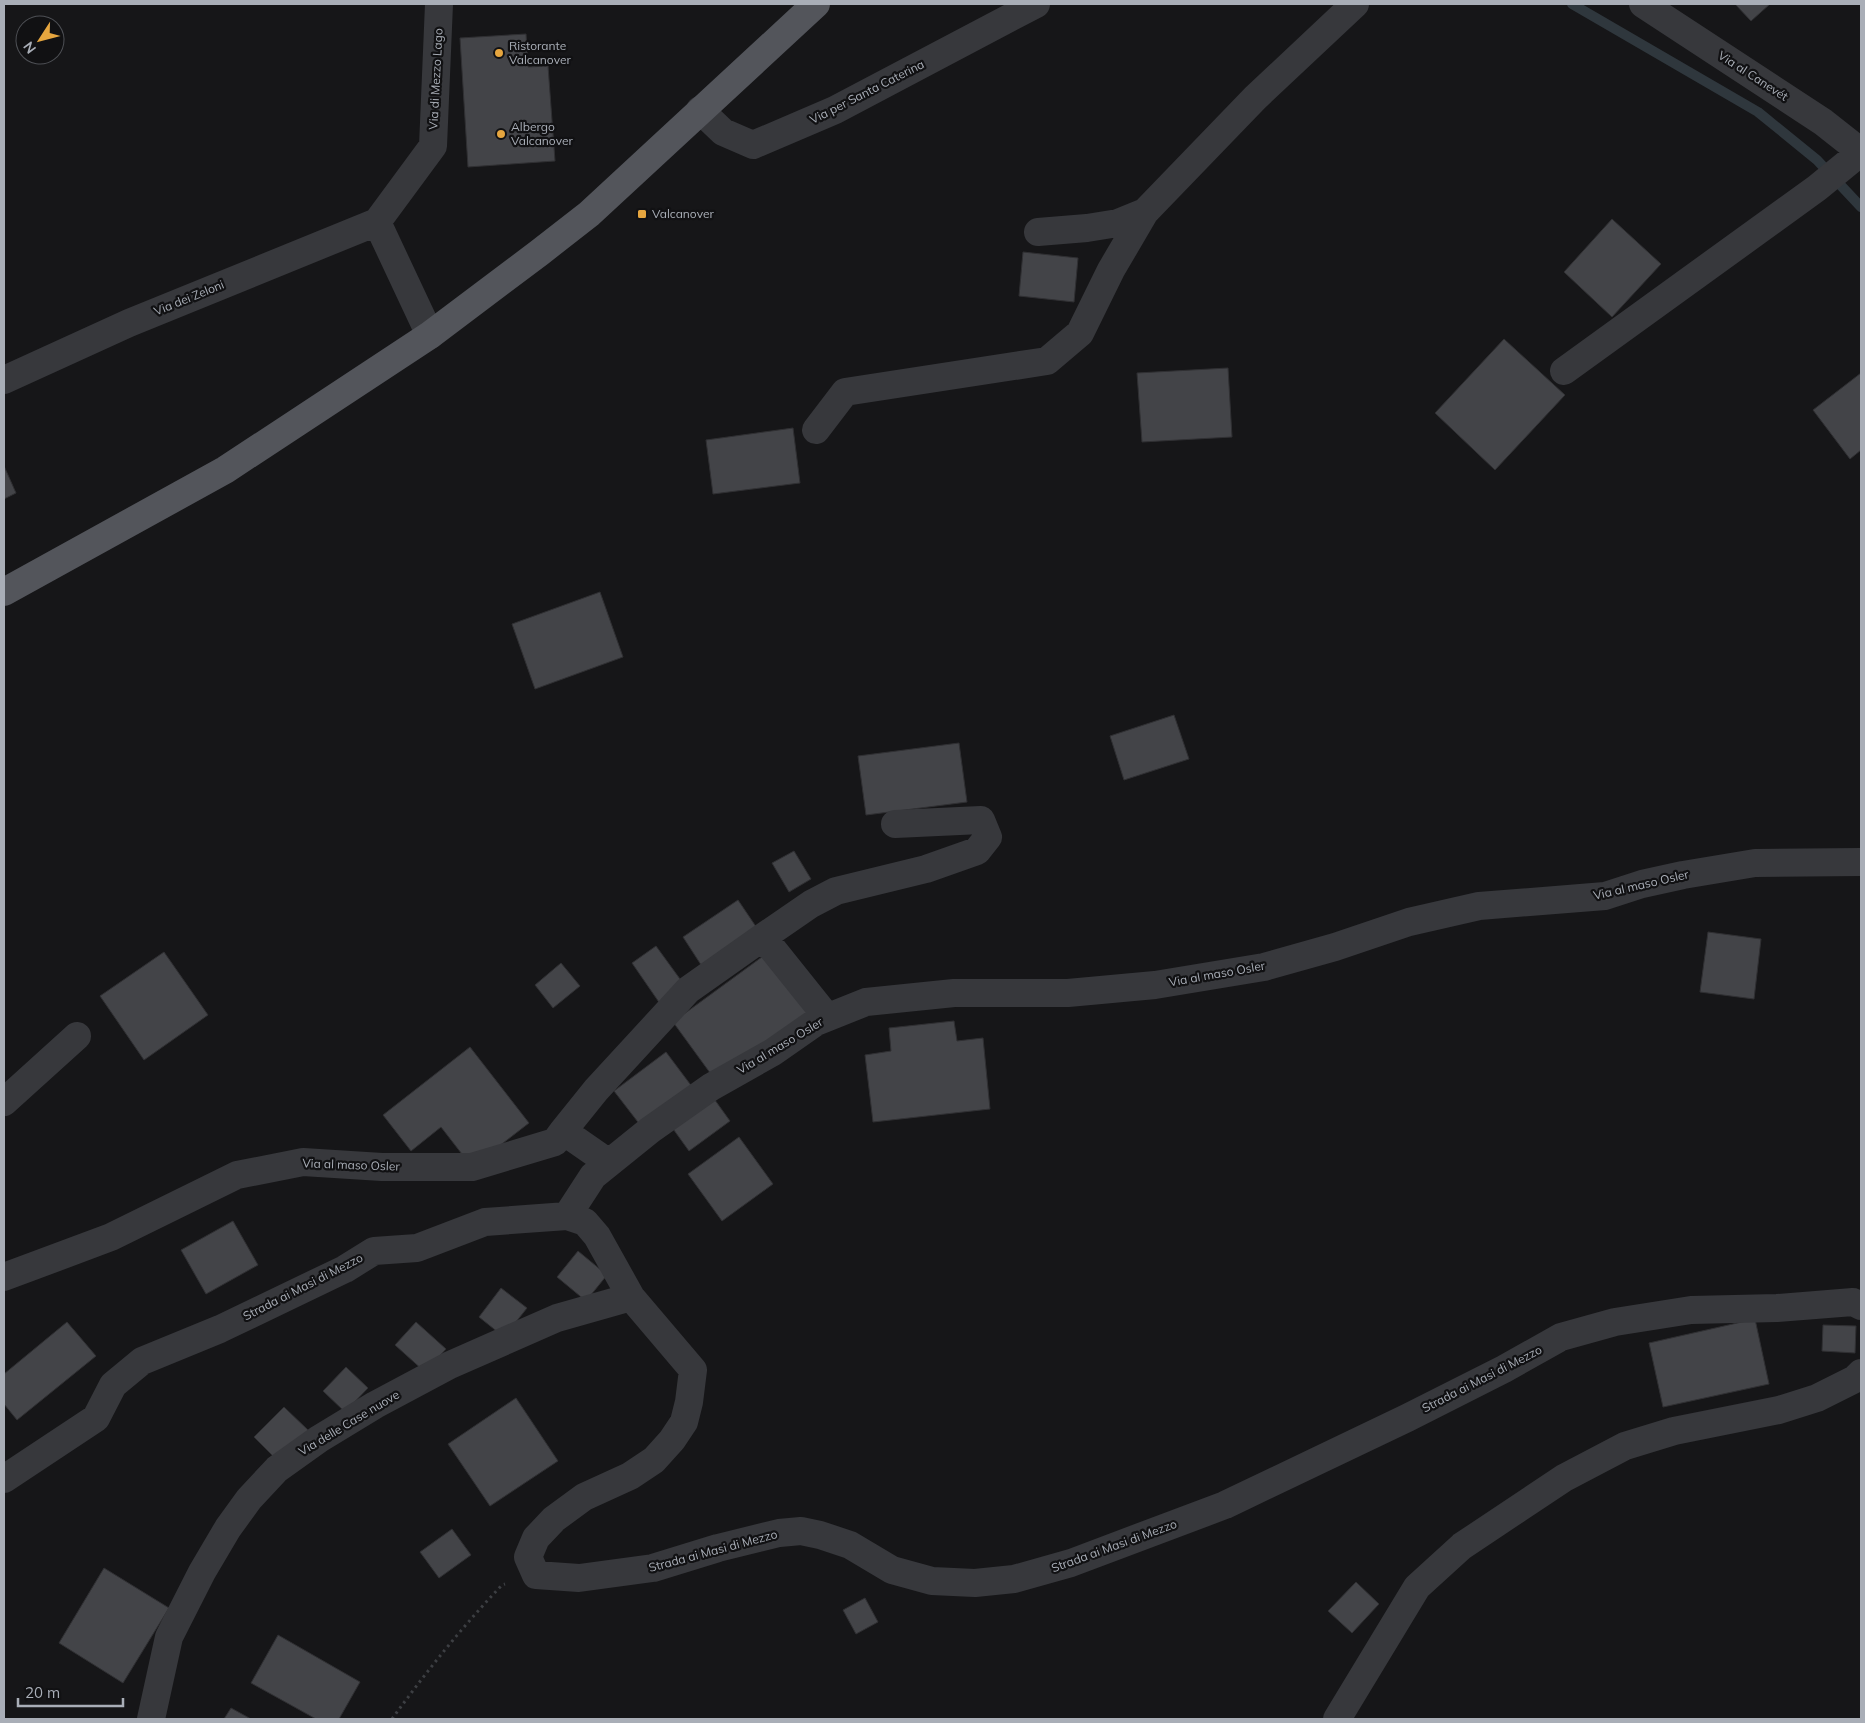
<svg xmlns="http://www.w3.org/2000/svg" width="1865" height="1723" viewBox="0 0 1865 1723" font-family="Mulish,sans-serif">
<rect width="100%" height="100%" fill="#161618"/>
<g fill="none" stroke-linecap="round" stroke-linejoin="round">
<path stroke="#2f373d" stroke-width="10" d="M1572,4L1758,112L1817,160L1861,207"/>
</g>
<path fill="#434448" stroke="#303033" d="M1735,4H1770L1751,21Z
M526,34L528,67L548,66L555,161L468,167L460,38Z
M1612,219L1661,264L1612,317L1564,272Z
M1023,252L1078,258L1074,302L1019,296Z
M1504,339L1565,395L1495,470L1435,413Z
M1228,368L1232,437L1142,442L1137,373Z
M1861,373V450L1850,459L1813,410Z
M793,428L800,483L713,494L706,440Z
M4,466L16,493L4,499Z
M600,592L623,657L535,689L512,624Z
M1174,715L1189,759L1124,780L1110,736Z
M959,743L967,802L866,815L858,756Z
M794,851L811,879L789,892L772,863Z
M738,900L763,937L707,974L683,937Z
M1708,932L1761,939L1754,999L1700,992Z
M656,946L688,990L663,1008L632,963Z
M164,952L208,1015L144,1060L100,996Z
M766,954L809,1012L716,1081L673,1022Z
M561,963L580,986L553,1008L535,985Z
M954,1021L957,1041L983,1038L990,1109L873,1122L865,1055L891,1051L889,1028Z
M470,1047L529,1123L472,1167L441,1127L411,1151L383,1115Z
M666,1052L693,1088L641,1126L614,1091Z
M712,1096L730,1121L689,1151L671,1126Z
M739,1137L773,1184L722,1221L688,1174Z
M233,1221L258,1265L206,1294L181,1250Z
M578,1251L607,1275L586,1301L557,1277Z
M501,1288L527,1308L504,1337L479,1317Z
M1755,1319L1769,1384L1663,1407L1649,1343Z
M67,1322L96,1356L17,1420L4,1404V1374Z
M416,1322L446,1349L425,1372L395,1345Z
M1823,1325L1856,1326L1855,1353L1822,1351Z
M346,1367L368,1388L345,1412L323,1391Z
M516,1398L558,1461L490,1506L448,1444Z
M284,1407L308,1430L278,1461L254,1437Z
M452,1529L471,1555L439,1578L420,1552Z
M104,1568L169,1608L123,1683L59,1643Z
M1356,1582L1379,1604L1352,1633L1328,1611Z
M865,1598L878,1622L856,1634L843,1610Z
M278,1635L360,1682L339,1719H316L251,1683Z
M231,1708L251,1719H224Z"/>
<g fill="none" stroke-linecap="round" stroke-linejoin="round">
<path stroke="#3d3f43" stroke-width="3" stroke-dasharray="2.5 4" stroke-linecap="butt" d="M392,1719C426,1672 462,1627 502,1585L505,1584"/>
<path stroke="#37383c" stroke-width="28" d="M1643,4L1823,122L1861,152
M700,110L723,132L753,145L835,110L1036,4
M377,222L433,146L439,4
M377,222L430,335
M1038,232L1087,228L1118,223L1145,212
M1564,371L1817,188L1861,152
M4,380L129,323L377,222
M816,430L845,392L1047,361L1080,333L1111,270L1145,212L1255,98L1355,4
M763,937L827,1017
M4,1102L77,1036
M563,1131L596,1090L688,990L763,937L811,904L836,891L926,869L977,851L988,837L981,820L895,824
M567,1216L593,1176L650,1130L711,1087L773,1052L816,1022L866,1002L954,993H1068L1155,985L1264,967L1335,947L1409,922L1479,906L1605,896L1642,884L1683,875L1755,863L1861,862
M4,1277L111,1237L237,1175L303,1162L382,1167H472L555,1142L563,1131L609,1163
M4,1479L96,1418L113,1385L142,1361L220,1329L345,1269L374,1251L417,1248L485,1222L567,1216L585,1222L597,1236L631,1297L693,1370L689,1402L684,1422L672,1440L654,1460L630,1476L584,1497L554,1519L536,1538L528,1557L536,1575L579,1578L653,1568L718,1548L779,1533L801,1531L820,1535L850,1545L892,1570L932,1581L975,1583L1014,1579L1071,1563L1225,1505L1407,1418L1504,1369L1561,1337L1615,1322L1691,1310L1777,1308L1853,1302L1861,1306
M151,1719L169,1637L202,1572L228,1528L249,1499L277,1469L319,1439L375,1405L450,1365L557,1318L631,1297
M1337,1719L1417,1587L1462,1546L1564,1478L1625,1446L1674,1431L1779,1410L1817,1398L1855,1379L1861,1373"/>
<path stroke="#53555b" stroke-width="28" d="M4,592L225,470L430,335L539,253L589,214L816,4"/>
</g>
<g fill="#e6a63f" stroke="#111113" stroke-width="2">
<circle cx="499" cy="53" r="5"/>
<circle cx="501" cy="134" r="5"/>
<rect x="637" y="209" width="10" height="10" rx="2.5"/>
</g>
<g text-anchor="middle" stroke-width="4.5" stroke-linejoin="round" paint-order="stroke">
<g font-size="12" fill="#a9aeb7" stroke="#111113" text-anchor="start">
<text x="509" y="50">Ristorante<tspan x="509" dy="14">Valcanover</tspan></text>
<text x="511" y="131">Albergo<tspan x="511" dy="14">Valcanover</tspan></text>
<text x="652" y="218">Valcanover</text>
</g>
<g font-size="12" fill="#a9aeb7" stroke="#111113">
<text transform="translate(1753 76) rotate(33)" y="4">Via al Canevét</text>
<text transform="translate(436 79) rotate(-87)" y="4">Via di Mezzo Lago</text>
<text transform="translate(867 92) rotate(-27)" y="4">Via per Santa Caterina</text>
<text transform="translate(189 298) rotate(-22)" y="4">Via dei Zeloni</text>
<text transform="translate(1641 885) rotate(-13)" y="4">Via al maso Osler</text>
<text transform="translate(1217 974) rotate(-10)" y="4">Via al maso Osler</text>
<text transform="translate(780 1046) rotate(-31)" y="4">Via al maso Osler</text>
<text transform="translate(351 1165) rotate(2)" y="4">Via al maso Osler</text>
<text transform="translate(303 1287) rotate(-27)" y="4">Strada ai Masi di Mezzo</text>
<text transform="translate(1482 1379) rotate(-27)" y="4">Strada ai Masi di Mezzo</text>
<text transform="translate(349 1423) rotate(-31)" y="4">Via delle Case nuove</text>
<text transform="translate(1114 1546) rotate(-20)" y="4">Strada ai Masi di Mezzo</text>
<text transform="translate(713 1551) rotate(-15)" y="4">Strada ai Masi di Mezzo</text>
</g>
</g>
<rect width="1865" height="1723" fill="none" stroke="#a9aeb7" stroke-width="10"/>
<g transform="translate(40 40) rotate(234)"><circle r="24" fill="#111113" stroke="#4e5055"/>
<path d="M0-4L9 19L0 12L-9 19Z" fill="#e6a63f"/>
<text y="-8" font-size="14" font-weight="bold" text-anchor="middle" fill="#a9aeb7">N</text>
</g>
<path d="M18 1698v8h105v-8" fill="none" stroke="#a9aeb7" stroke-width="2.5"/>
<text x="25" y="1698" font-size="15" fill="#a9aeb7" stroke="#111113" stroke-width="4" paint-order="stroke">20 m</text>
</svg>
